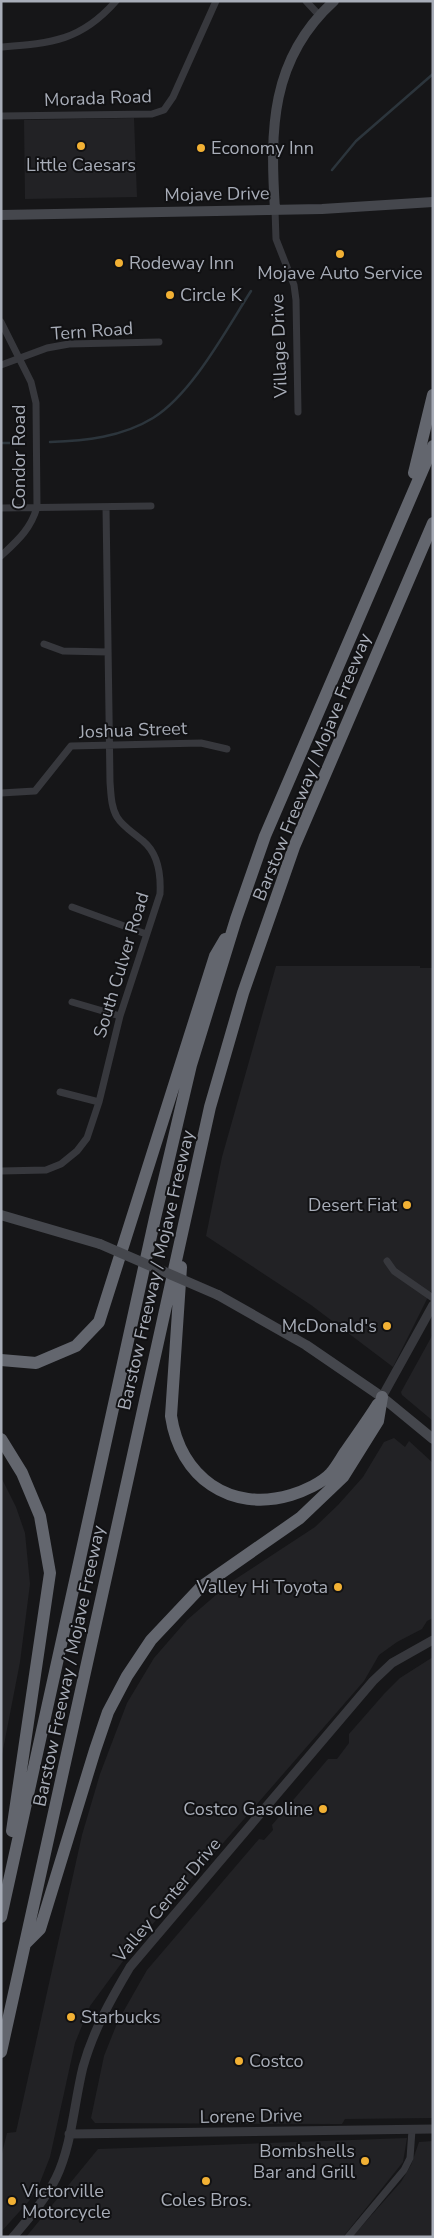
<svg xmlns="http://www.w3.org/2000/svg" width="434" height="2238" viewBox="0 0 434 2238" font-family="'Nunito Sans',sans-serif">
<rect width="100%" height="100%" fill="#161618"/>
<path fill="#222225" d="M134,118L137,197L25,199L24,120Z
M276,966H420V968H433V1287L393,1367L311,1305L206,1236L222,1157Z
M433,1334V1421L402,1395L401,1392Z
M394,1438L405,1447L409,1441L433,1463V1618L427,1621L422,1629L397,1642L379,1655L364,1681L137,1942L90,2006L75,2043L50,2157L39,2185L29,2201L1,2232V2157L7,2133L16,2132L82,1835L100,1774L127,1703L154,1658L187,1620L231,1582L315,1527L338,1505L363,1477L384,1442Z
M1,1477L16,1507L25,1533L30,1584L20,1662L1,1760Z
M433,1657V2118L345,2119L342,2124L95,2123L91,2118L104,2056L118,2021L147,1970L259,1839L264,1840L273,1830L272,1825L328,1759H337L349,1743V1734L384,1694L400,1678Z
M407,2138L403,2162L343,2237H26L98,2149Z
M433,2141V2237H352L401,2182L411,2165L419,2142Z"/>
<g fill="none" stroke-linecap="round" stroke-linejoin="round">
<path stroke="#2c353c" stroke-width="2.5" d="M332,170L356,141L433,74
M50,442C85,441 122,437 153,418C192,394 226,330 251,291
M1,443H25"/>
<path stroke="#37383d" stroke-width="7" d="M306,1L319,15
M1,47C52,43 81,41 116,1
M1,116L152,114L164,110L173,97L216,1
M275,210L276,239L294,285L296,300L298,412
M1,322L31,382L36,403L37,507C31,529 17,541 1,556
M1,365L47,348L69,344L159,342
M1,508L151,506
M44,644L63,651L108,652
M1,793L35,791L71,746L201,743L227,749
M72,907L146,934
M72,1002L120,1016
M60,1092L99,1102
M1,1171L46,1170L61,1164L77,1151L87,1138L99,1102L120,1016L160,894C161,875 159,854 143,841C134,833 123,827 117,817C111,807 111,794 110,782L106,507
M387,1261L394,1271L433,1298
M348,2237L404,2170L410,2158L412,2130"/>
<path stroke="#37383d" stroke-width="9" d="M382,1397L433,1305
M69,2134L433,2129
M13,2237C29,2218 45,2200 56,2178C72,2145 74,2103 83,2067C93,2031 111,1999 130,1967L373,1681L392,1663L433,1640"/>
<path stroke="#45474d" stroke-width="10" d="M275,210C270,130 270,59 334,1
M1,215L322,209L433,202
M1,1215L100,1244
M218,1295L306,1345L382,1397L433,1439"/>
<path stroke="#63666e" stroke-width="12" d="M414,473L433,395
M181,1267L171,1416C180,1477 230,1513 291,1495C304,1491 322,1483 331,1473C337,1466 341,1458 346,1451C357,1435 368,1420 378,1404
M1,1360L36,1363L76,1346L99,1322L215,956L225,939
M1,1439L22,1473L40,1516L50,1573L12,1831
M1,1917L155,1218L191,1065L236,919L265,836L433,446
M26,1943L40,1929L95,1750L108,1712L127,1676L151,1640L201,1587L300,1518L343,1477L378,1421L382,1397
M1,2052L210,1107L243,993L294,847L433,523"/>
<path stroke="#45474d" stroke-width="10" d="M100,1244L218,1295"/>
</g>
<g fill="#f2b134" stroke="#111113" stroke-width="2">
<circle cx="81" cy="146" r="5"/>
<circle cx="201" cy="148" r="5"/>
<circle cx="340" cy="254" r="5"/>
<circle cx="119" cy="263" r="5"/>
<circle cx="170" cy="295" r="5"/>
<circle cx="407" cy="1205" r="5"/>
<circle cx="387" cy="1326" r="5"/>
<circle cx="338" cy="1587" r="5"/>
<circle cx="323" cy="1809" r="5"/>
<circle cx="71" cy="2017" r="5"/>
<circle cx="239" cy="2061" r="5"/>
<circle cx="365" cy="2161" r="5"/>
<circle cx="206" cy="2181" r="5"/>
<circle cx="12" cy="2201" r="5"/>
</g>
<g text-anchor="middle" stroke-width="4" stroke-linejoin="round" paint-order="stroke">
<g font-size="18" fill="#a8adb8" stroke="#111113">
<text transform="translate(98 98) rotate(-2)" y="6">Morada Road</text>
<text transform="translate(217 194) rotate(-1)" y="6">Mojave Drive</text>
<text transform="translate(92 331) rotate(-4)" y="6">Tern Road</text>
<text transform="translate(279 346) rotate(-92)" y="6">Village Drive</text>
<text transform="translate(19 457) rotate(-90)" y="6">Condor Road</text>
<text transform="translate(133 730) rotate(-2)" y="6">Joshua Street</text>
<text transform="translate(312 767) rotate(-68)" y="6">Barstow Freeway / Mojave Freeway</text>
<text transform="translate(121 965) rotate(-73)" y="6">South Culver Road</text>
<text transform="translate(156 1270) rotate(-77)" y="6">Barstow Freeway / Mojave Freeway</text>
<text transform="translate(69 1666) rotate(-78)" y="6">Barstow Freeway / Mojave Freeway</text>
<text transform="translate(167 1900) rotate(-50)" y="6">Valley Center Drive</text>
<text transform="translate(251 2116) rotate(-1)" y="6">Lorene Drive</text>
</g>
<g font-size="18" fill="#a8adb8" stroke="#111113" text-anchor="start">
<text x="211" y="154">Economy Inn</text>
<text x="81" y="171" text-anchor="middle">Little Caesars</text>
<text x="129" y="269">Rodeway Inn</text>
<text x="340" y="279" text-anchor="middle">Mojave Auto Service</text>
<text x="180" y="301">Circle K</text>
<text x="397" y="1211" text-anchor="end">Desert Fiat</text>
<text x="377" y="1332" text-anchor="end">McDonald's</text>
<text x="328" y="1593" text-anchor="end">Valley Hi Toyota</text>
<text x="313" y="1815" text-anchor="end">Costco Gasoline</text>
<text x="81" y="2023">Starbucks</text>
<text x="249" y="2067">Costco</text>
<text x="355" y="2157" text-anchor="end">Bombshells<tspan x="355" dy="21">Bar and Grill</tspan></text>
<text x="22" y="2197">Victorville<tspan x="22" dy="21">Motorcycle</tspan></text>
<text x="206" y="2206" text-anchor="middle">Coles Bros.</text>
</g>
</g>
<rect width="434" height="2238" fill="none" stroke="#a8adb8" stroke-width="5"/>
</svg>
